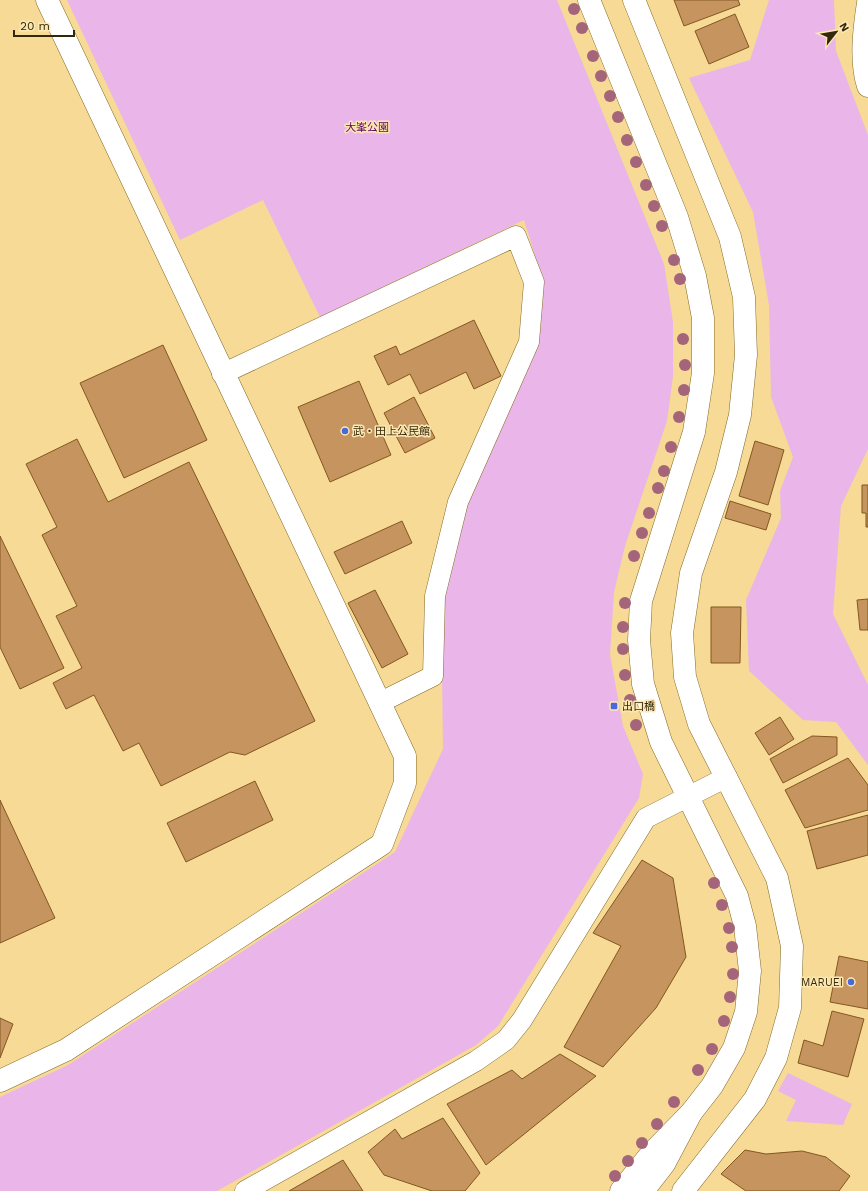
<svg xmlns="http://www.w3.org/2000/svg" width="868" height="1191" viewBox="0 0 868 1191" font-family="'Work Sans','Noto Sans JP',sans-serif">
<rect width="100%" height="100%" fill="#f6da96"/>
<path fill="#eab5e8" d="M67,0H557L664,264L673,322V376L667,421L625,546L614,592L610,655L623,726L643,774L639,798L498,1026L476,1045L217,1191H0V1097L68,1065L395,852L443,749L441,599L469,499L543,281L524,220L320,317L263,200L180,240Z
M769,0H834L836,51L868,135V449L841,506L833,614L868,685V765L836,722L803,720L749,671L746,600L781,518L780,491L793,457L771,397L769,305L753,212L689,78L750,60Z
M788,1073L852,1104L843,1125L786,1121L796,1100L778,1091Z"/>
<path fill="#c5945f" stroke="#845721" d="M674,0H738L740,5L684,26Z
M735,14L749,47L709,64L695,31Z
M474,320L501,376L474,389L466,372L420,394L410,374L388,385L374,356L396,346L400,355Z
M163,345L207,440L124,478L80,383Z
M359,381L391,455L330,482L298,407Z
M414,397L435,438L405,453L384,413Z
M77,439L108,502L189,462L315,721L245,755L230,752L161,786L139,743L123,751L94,695L66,709L53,683L82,668L56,616L77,606L42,535L57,527L26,464Z
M755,441L784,450L768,505L739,496Z
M862,485H868V527H866V513H862Z
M730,501L771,514L766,530L725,518Z
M402,521L412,543L345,574L334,552Z
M0,536L64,668L20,689L0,647Z
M375,590L408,654L382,668L348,603Z
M868,599V630H860L857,600Z
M711,607H741L740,663H711Z
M780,717L794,739L769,755L755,733Z
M812,736L837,737V755L783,783L770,759Z
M848,758L868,785V810L805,828L785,790Z
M255,781L273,820L186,862L167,823Z
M0,800L55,918L0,943Z
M868,815V855L817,869L807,831Z
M642,860L673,878L686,957L656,1008L603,1067L564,1047L621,946L593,933Z
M839,956L868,962V1009L830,1002Z
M832,1011L864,1019L848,1077L798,1063L804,1040L823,1046Z
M0,1018L13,1024L0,1058Z
M560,1054L596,1076L486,1165L447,1104L512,1070L522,1079Z
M443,1118L480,1173L465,1191H432L384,1175L368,1152L395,1129L402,1139Z
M745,1150L766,1154L802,1151L826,1157L850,1176L839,1191H746L721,1174Z
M343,1160L363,1191H289Z"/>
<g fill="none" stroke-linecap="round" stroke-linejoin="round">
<defs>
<path id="street" d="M222,374L516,236L534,282L529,342L458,502L435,596L433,676L379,703
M245,1191L476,1061L506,1040L522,1020L646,818L727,777"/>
<path id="secondary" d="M589,0L677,217L695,276L703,318V373L694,432L641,601L639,640L643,684L661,742L737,896L745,926L750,971L746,1012L734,1048L712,1086L691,1113L651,1154L621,1191
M634,0L730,237L744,297L746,355L740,415L726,472L691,573L682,633L685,677L699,724L777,878L792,946L790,1008L776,1058L755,1099L683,1191
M0,1081L66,1050L382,844L405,783V756L47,0"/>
<path id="primary" d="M868,3C864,29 860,61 868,86"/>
<path id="highway" d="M643,1191L664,1164L691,1113"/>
</defs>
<use href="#street" stroke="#846a26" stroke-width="21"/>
<use href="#secondary" stroke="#846a26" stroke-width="23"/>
<use href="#primary" stroke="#846a26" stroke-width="23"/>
<use href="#highway" stroke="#846a26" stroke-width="23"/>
<use href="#street" stroke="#fff" stroke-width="20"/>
<use href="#secondary" stroke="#fff" stroke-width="22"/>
<use href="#primary" stroke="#fff" stroke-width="22"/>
<use href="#highway" stroke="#fff" stroke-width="22"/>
</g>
<g fill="#a46479">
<circle cx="574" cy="9" r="6"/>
<circle cx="582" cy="28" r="6"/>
<circle cx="593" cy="56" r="6"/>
<circle cx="601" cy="76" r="6"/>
<circle cx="610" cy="96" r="6"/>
<circle cx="618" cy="117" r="6"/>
<circle cx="627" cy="140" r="6"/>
<circle cx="636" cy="162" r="6"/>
<circle cx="646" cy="185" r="6"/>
<circle cx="654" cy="206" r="6"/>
<circle cx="662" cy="226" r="6"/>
<circle cx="674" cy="260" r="6"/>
<circle cx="680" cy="279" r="6"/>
<circle cx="683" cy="339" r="6"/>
<circle cx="685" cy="365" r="6"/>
<circle cx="684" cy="390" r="6"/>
<circle cx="679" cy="417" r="6"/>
<circle cx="671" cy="447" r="6"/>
<circle cx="664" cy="471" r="6"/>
<circle cx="658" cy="488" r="6"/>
<circle cx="649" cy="513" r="6"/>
<circle cx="642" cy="533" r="6"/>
<circle cx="634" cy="556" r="6"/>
<circle cx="625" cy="603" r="6"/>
<circle cx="623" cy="627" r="6"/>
<circle cx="623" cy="649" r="6"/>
<circle cx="625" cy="675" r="6"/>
<circle cx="630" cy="700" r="6"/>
<circle cx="636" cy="725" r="6"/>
<circle cx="714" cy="883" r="6"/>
<circle cx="722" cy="905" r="6"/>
<circle cx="729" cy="928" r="6"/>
<circle cx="732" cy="947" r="6"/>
<circle cx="733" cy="974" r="6"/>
<circle cx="730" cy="997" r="6"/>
<circle cx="724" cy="1021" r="6"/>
<circle cx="712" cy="1049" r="6"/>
<circle cx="698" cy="1070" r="6"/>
<circle cx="674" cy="1102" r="6"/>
<circle cx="657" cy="1124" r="6"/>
<circle cx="642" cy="1143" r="6"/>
<circle cx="628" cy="1161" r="6"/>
<circle cx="615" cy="1176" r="6"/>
</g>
<g fill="#4669dc" stroke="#fee8b2" stroke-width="1.5">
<circle cx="345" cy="431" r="4"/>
<rect x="610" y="702" width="8" height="8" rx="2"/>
<circle cx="851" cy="982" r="4"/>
</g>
<g text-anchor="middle" stroke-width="3" stroke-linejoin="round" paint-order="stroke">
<g font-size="11" fill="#600461" stroke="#fee8b2">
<text x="367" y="131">大峯公園</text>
</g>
<g font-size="11" fill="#33280b" stroke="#fee8b2" text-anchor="start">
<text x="353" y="435">武・田上公民館</text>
<text x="622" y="710">出口橋</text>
<text x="843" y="986" text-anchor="end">MARUEI</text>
</g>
</g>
<g transform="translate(836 32) rotate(59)" stroke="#fee8b2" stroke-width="3" paint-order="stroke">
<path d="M0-3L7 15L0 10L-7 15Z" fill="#33280b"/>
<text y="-6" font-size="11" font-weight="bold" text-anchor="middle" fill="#33280b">N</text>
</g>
<path d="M14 30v6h60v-6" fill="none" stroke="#33280b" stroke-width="2"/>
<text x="20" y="30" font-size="12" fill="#33280b" stroke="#fee8b2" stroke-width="3" paint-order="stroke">20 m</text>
</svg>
